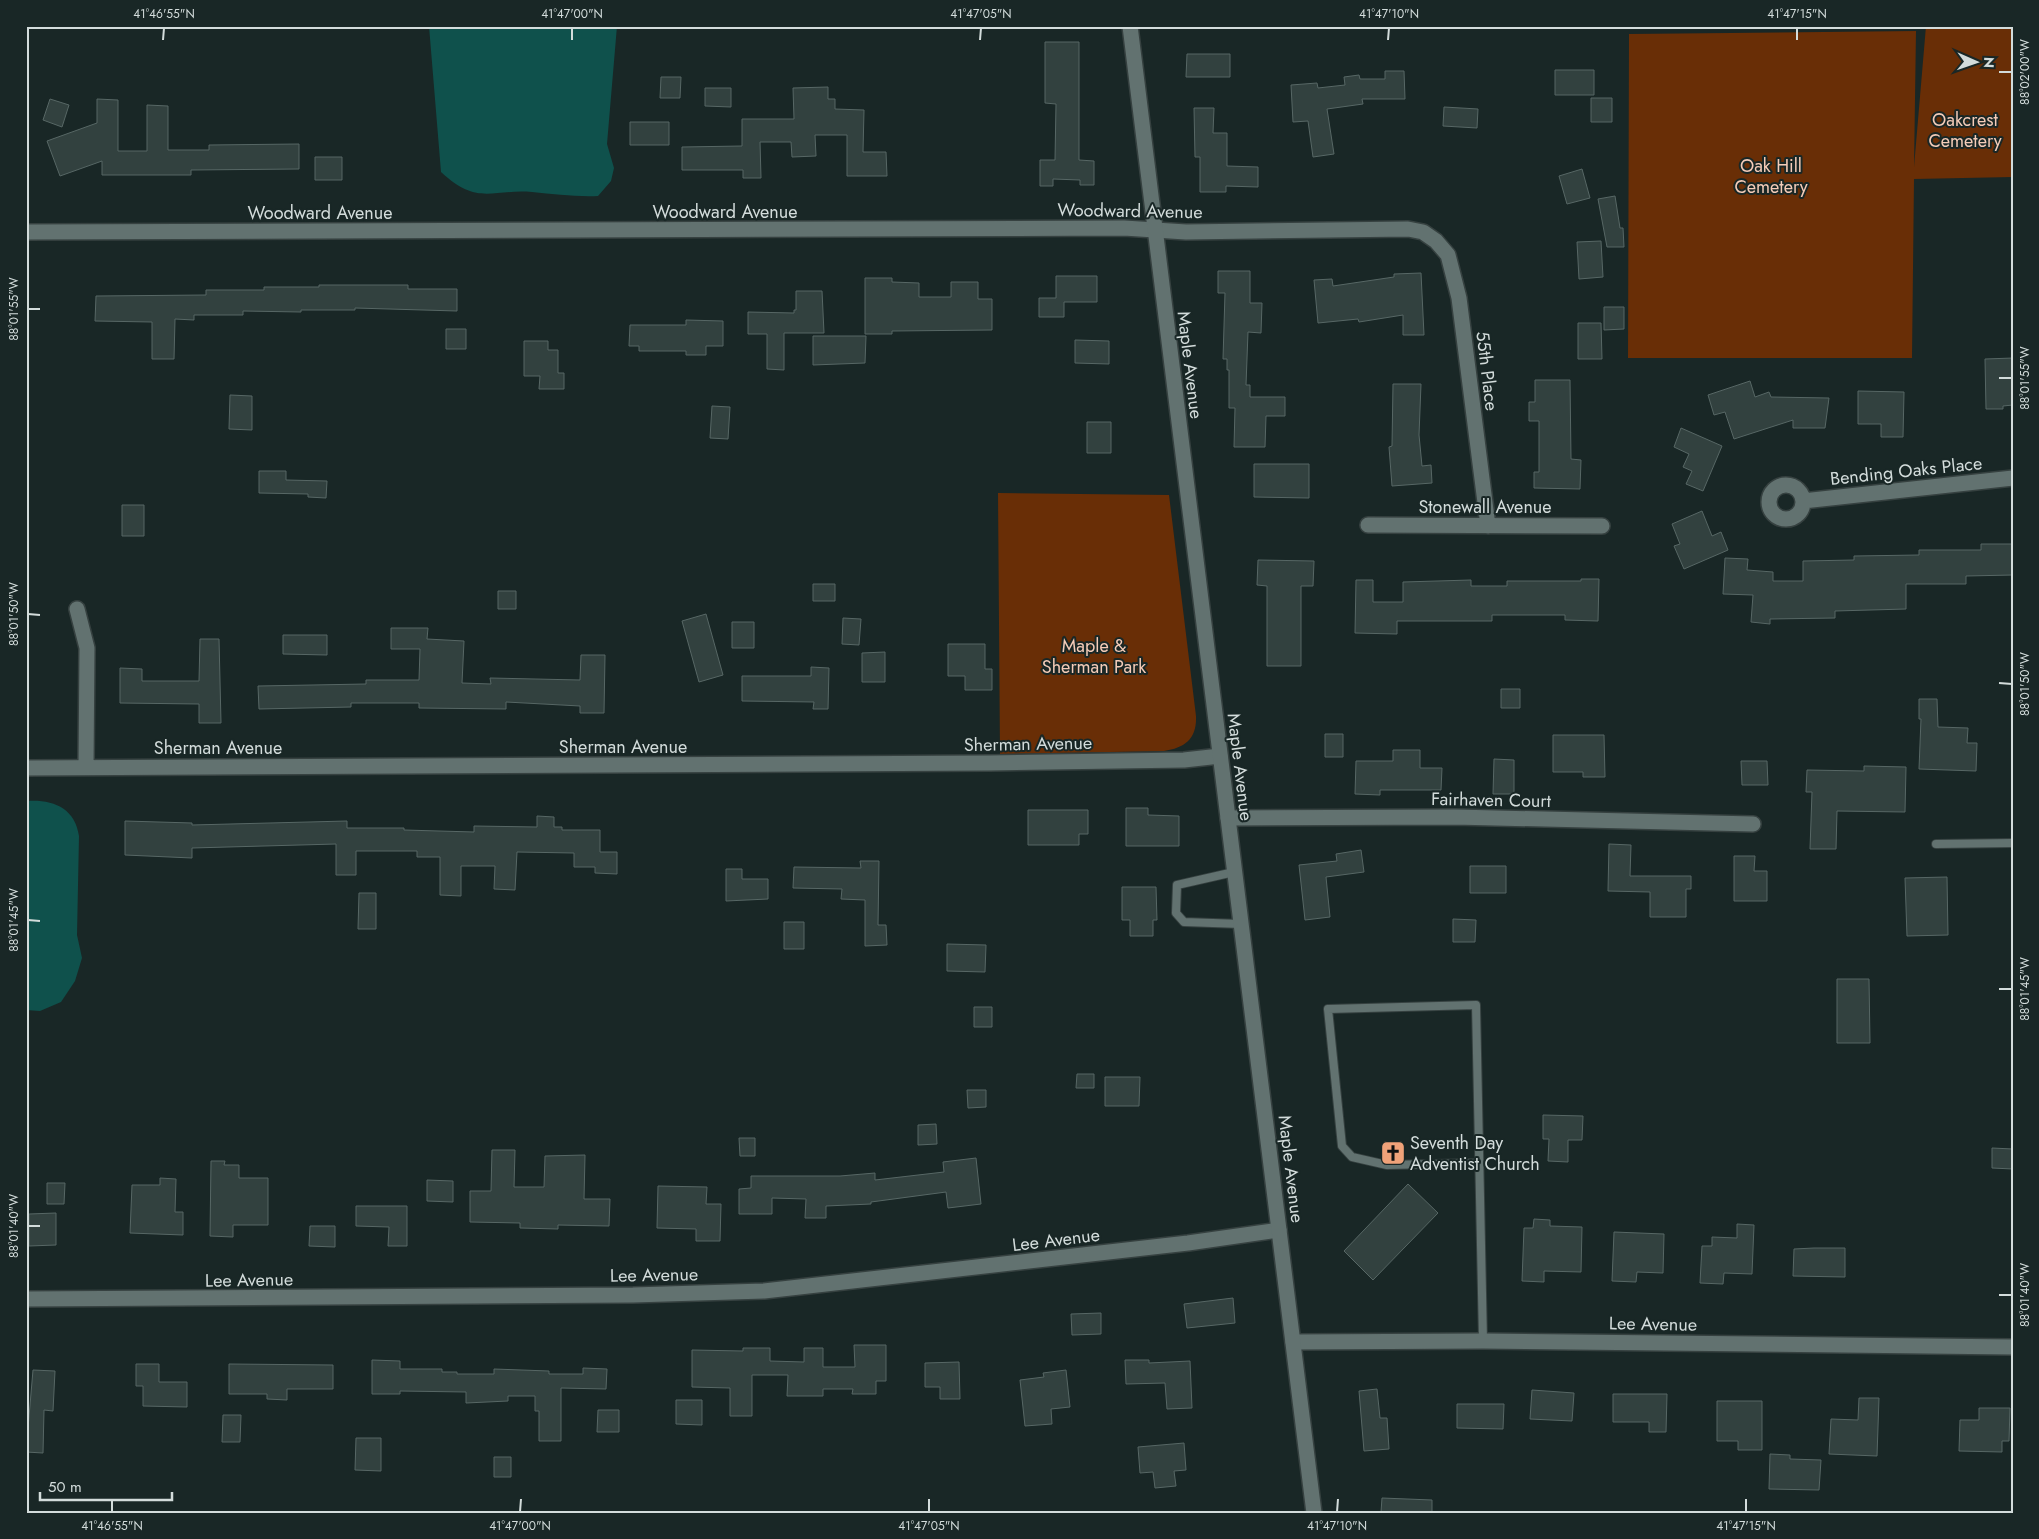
<svg xmlns="http://www.w3.org/2000/svg" width="2039" height="1539" viewBox="0 0 2039 1539" font-family="Jost,sans-serif">
<rect width="100%" height="100%" fill="#192726"/>
<path fill="#692e06" d="M1926,26H2013V177L1914,179L1912,358H1628L1629,34L1916,31L1914,167Z
M998,493L1169,495L1196,716C1197,739 1185,748 1164,751L1000,754Z"/>
<path fill="#0f514c" d="M429,26H617L607,144L614,168L611,181L598,196C576,197 554,194 532,192C490,189 478,206 441,172Z
M26,801C53,799 75,808 79,836L77,935L82,958L75,981L61,1002L40,1011L26,1010Z"/>
<path fill="#32413f" stroke="#576765" d="M1045,42H1079V160L1094,161V185H1080V180L1053,179V186H1040V160H1055L1056,104L1045,103Z
M1187,54H1230V77H1186Z
M1555,70H1594V95H1555Z
M1385,71H1404L1405,99H1362L1363,104L1327,109L1334,154L1313,157L1308,121L1293,122L1291,85L1317,83L1318,88L1345,85L1344,77L1359,75L1360,79H1385Z
M661,77H681L680,98H660Z
M828,87V99H835V109L864,110L863,152H886L887,176H847V135H815L816,156L792,157L791,142H760L761,178H743V170H682V147L742,146V119H794L793,88Z
M705,88H731V107L705,106Z
M1591,98H1612V122H1591Z
M50,99L69,105L62,127L43,120Z
M97,99L118,100V151H147V105L168,106V150H209V145L299,144V169L191,170V175H102V161L60,176L47,141L97,123Z
M1444,107L1478,109L1477,128L1443,126Z
M1194,108H1214L1213,133H1227V166L1258,167V187L1226,186V192H1200V157H1195Z
M630,122H669V145H630Z
M315,157H342V180H315Z
M1582,169L1590,198L1567,204L1559,176Z
M1615,196L1620,228H1623L1624,247H1607L1598,199Z
M1601,241L1603,277L1579,279L1577,242Z
M1218,271H1250V303H1262L1261,333L1248,332L1246,385H1250V397H1285V416H1266L1265,447H1234L1235,408H1229V370H1227V359H1223L1225,293H1218Z
M1421,273L1424,335H1403V315L1359,322L1358,319L1318,323L1314,280L1332,279L1333,286L1394,277V274Z
M1056,276H1097V302H1064V317H1039V298H1056Z
M865,278H892V282L919,283V297H951V282H978V299H992V330L892,331V334H865Z
M319,285H408V289H457V311L355,308V310H301V312L243,311V315H194V320L175,319L174,359H152V322L95,321L96,296L206,295V290H264V287H319Z
M796,291H822L824,333H784V370L767,369V334H748V312L794,313V310H796Z
M1604,307H1624V329L1604,330Z
M686,320L723,321V346H706V355H686V351H639V346H629L630,325H686Z
M1578,323H1601L1602,359H1578Z
M446,329H466V349H446Z
M813,336H866L865,363L813,365Z
M1075,340L1109,341V364L1075,363Z
M524,341H548V350H558V373H564V389H539L540,376H524Z
M2013,358V405L2003,406V409H1986L1985,359Z
M1535,380H1570L1571,459L1581,460L1580,489L1534,488V472H1539V421H1529V402H1535Z
M1750,381L1755,397L1769,392L1771,397L1829,398L1825,428H1793V420L1734,439L1725,412L1714,415L1708,395Z
M1393,384H1421L1419,435L1422,466L1431,465L1432,483L1392,486L1389,447L1392,446Z
M1858,391L1904,392L1903,437H1881V424H1858Z
M230,395L252,396V430L229,429Z
M712,406L730,407L728,439L710,438Z
M1087,422H1111V453H1087Z
M1681,428L1722,446L1703,491L1686,484L1692,471L1683,467L1689,454L1674,447Z
M1254,464H1309V498L1254,497Z
M259,471H286V480L327,481L326,498L308,497V494L259,493Z
M122,505H144V536H122Z
M1702,511L1712,536L1721,532L1728,550L1684,569L1674,546L1680,544L1672,524Z
M1981,544H2013V575L1966,576V584H1906V609L1835,611V618L1770,619V624L1751,622L1753,595L1723,594L1725,558L1748,559L1747,570L1773,572V581H1803V561L1854,560V556L1919,555V550H1981Z
M1258,560L1314,561L1313,586H1301V666H1267V586L1257,585Z
M1581,579H1599L1598,621L1565,620V615H1492V621H1397V634L1355,633L1356,580H1373V602H1403V582L1471,580V586H1507V581H1581Z
M813,584H835V601H813Z
M498,591H516V609H498Z
M706,614L723,675L699,682L682,621Z
M843,618L861,619L859,645L842,644Z
M732,622H754V648H732Z
M391,628H428L427,639L464,641L462,683L491,684L490,678L580,680L581,655H605L604,713H580V706L506,702V709L419,708V703H351V707L259,709L258,686L366,684V680H419L420,649H391Z
M283,635H327V655L283,654Z
M200,639H219L221,723H199V704L120,703V668L142,669V681H199Z
M948,644H985V669H992V690H965V676H948Z
M885,652V682H862V653Z
M811,667L829,668L828,709H813L814,702L742,701V676H811Z
M1501,689H1520V708H1501Z
M1919,699H1937L1938,727L1968,728L1967,743H1977L1976,771L1919,769L1921,719H1919Z
M1325,734H1343V757H1325Z
M1553,735H1604L1605,777H1583V772H1553Z
M1393,750H1420V768H1442L1441,790H1380V795L1355,794L1356,761H1393Z
M1494,759L1514,760V794H1493Z
M1741,761H1767L1768,785H1742Z
M1864,766L1906,767L1905,812L1837,811L1836,849H1810L1812,792H1806L1807,770L1864,771Z
M1126,808H1148V815L1179,816V846H1126Z
M1028,810H1088V834H1079V845H1028Z
M537,816L554,817V827H562V830H600V852H617V874L595,873V867H574V853L517,852L515,890L494,889L495,866H461V896L440,895V857H417V851H356V875H336V844L192,848V858L125,855V821L192,823V825L347,821V828H404V830L474,832V826L537,827Z
M1609,844L1631,845L1630,876H1691V889H1686V917H1650V892L1608,891Z
M1361,850L1364,872L1326,877L1330,917L1305,920L1299,865L1337,861L1336,854Z
M1734,856H1755L1754,871H1767V901H1734Z
M860,861H879L878,925H886L887,945L865,946V900L841,899L842,889L793,888L794,867L861,868Z
M1470,866H1506V893H1470Z
M726,869H742V879H768V899L726,901Z
M1947,877L1948,935L1907,936L1905,878Z
M1122,887H1156L1157,920H1153V936H1130V920H1122Z
M359,893H376V929H358Z
M1453,919L1476,920L1475,942H1453Z
M784,922H804V949H784Z
M947,944L986,945L985,972L947,971Z
M1837,979H1869L1870,1043H1837Z
M974,1007H992V1027H974Z
M1077,1074H1094V1088H1076Z
M1105,1077H1140L1139,1106H1105Z
M967,1090H986V1107L968,1108Z
M1543,1115L1583,1116L1582,1140H1568V1162L1548,1161L1549,1139H1543Z
M936,1124L937,1144L918,1145V1125Z
M739,1138H755V1156H740Z
M1992,1148L2013,1149V1169L1992,1168Z
M492,1150H515L514,1187H544L545,1156L585,1155L584,1199H610L609,1226L558,1225V1229L520,1228V1223L470,1222V1191H491Z
M976,1158L981,1204L948,1208L946,1192L871,1202V1204L826,1206V1218H805L806,1199L772,1198V1214H739V1189L751,1188V1176H840L875,1173V1180L944,1172L943,1162Z
M211,1161H225L224,1165H239V1178H268V1225H233V1237L210,1236Z
M160,1178L176,1179L175,1212H183V1235L130,1233L132,1185H160Z
M427,1180L453,1181V1202L427,1201Z
M47,1183H65L64,1204H47Z
M1408,1184L1438,1213L1373,1280L1344,1251Z
M658,1186L707,1187L706,1204H721L720,1241H696V1229L657,1228Z
M356,1206H407V1246H388L389,1227L356,1226Z
M56,1213V1245L29,1246V1214Z
M1534,1219L1550,1220V1226L1582,1227L1581,1272L1544,1271V1282L1522,1281L1524,1228H1533Z
M1737,1224L1754,1225L1752,1274L1724,1273L1723,1284L1700,1283L1702,1246H1712V1237L1737,1238Z
M310,1226H335V1247L309,1246Z
M1614,1232L1664,1234L1663,1273L1637,1272L1636,1282L1612,1281Z
M1814,1248H1845V1277L1793,1276L1794,1249Z
M1233,1298L1235,1323L1187,1328L1184,1304Z
M1101,1313V1334L1072,1335L1071,1314Z
M854,1345H886V1381H876V1394H852L853,1389H823V1396H787L788,1375H752V1416H730V1388L692,1387V1350L743,1351V1348H770V1361L804,1362V1348H823V1367H855Z
M372,1360L400,1361V1369H442V1372H457V1374H494V1369L549,1371V1374H583V1368L607,1369L606,1389L561,1388V1441H539V1411H535V1396H508V1401L466,1403V1392L400,1391V1394H372Z
M1125,1360H1149V1363L1190,1361L1192,1408L1167,1409L1165,1383L1126,1384Z
M959,1362L960,1399H940V1387H925V1363Z
M136,1364H159V1382H187V1407L143,1406V1386H136Z
M229,1364L333,1365V1389H287V1400L267,1399V1394H229Z
M33,1370L55,1371L53,1411L44,1410L43,1453L26,1452Z
M1066,1370L1070,1407L1051,1409L1052,1424L1025,1426L1020,1380L1044,1377L1043,1373Z
M1377,1389L1380,1418H1387L1389,1449L1364,1451L1359,1391Z
M1532,1390L1574,1393L1572,1421L1530,1419Z
M1613,1394H1667L1666,1432H1649V1422H1613Z
M1859,1398H1879L1877,1456L1829,1454L1831,1419L1858,1420Z
M676,1400H702V1425L676,1424Z
M1717,1401H1762V1450H1738V1441H1717Z
M1457,1404H1504L1503,1429L1457,1428Z
M1979,1408H2010L2009,1441H2002V1452L1959,1451L1960,1420H1979Z
M598,1410H619V1432H597Z
M223,1415H241L240,1442H222Z
M356,1438H381V1471L355,1470Z
M1184,1443L1186,1470L1174,1471L1176,1486L1155,1488L1153,1472L1140,1473L1138,1447Z
M1770,1454L1790,1455V1459L1821,1460L1819,1490L1769,1489Z
M494,1457H511V1477H494Z
M1382,1498L1432,1500V1513L1381,1512Z"/>
<g fill="none" stroke-linecap="round" stroke-linejoin="round">
<defs>
<path id="lane" d="M1936,844L2013,843
M1234,872L1177,885L1176,913L1184,922L1241,924
M1479,1163L1387,1165L1352,1157L1342,1146L1328,1009L1476,1005L1483,1341"/>
<path id="street" d="M26,232L1124,228L1186,232L1408,229L1423,232L1436,241L1448,255L1459,298L1488,526
M1769 502a17 17 0 1 1 34 0a17 17 0 1 1-34 0Z
M1803,501L2013,478
M1368,525L1602,526
M77,609L87,648L86,767
M26,768L990,763L1184,760L1220,756
M1228,818L1455,817L1753,824
M26,1299L633,1295L764,1291L1188,1243L1279,1230
M1293,1342L1483,1341L2013,1347"/>
<path id="secondary" d="M1130,26L1314,1513"/>
</defs>
<use href="#lane" stroke="#364140" stroke-width="10"/>
<use href="#street" stroke="#364140" stroke-width="18"/>
<use href="#secondary" stroke="#364140" stroke-width="18"/>
<use href="#lane" stroke="#627270" stroke-width="8"/>
<use href="#street" stroke="#627270" stroke-width="15"/>
<use href="#secondary" stroke="#627270" stroke-width="15"/>
</g>
<path fill="none" stroke="#d3dcdb" stroke-width="2" d="M163,40L164,28M572,40V28M980,40L981,28M1388,40L1389,28M1797,40V28M1999,72H2012M28,309H40M1999,378H2012M28,614L40,615M1999,683L2012,684M28,920L40,921M1999,989H2012M28,1226H40M1999,1295H2012M112,1512V1499M520,1512L521,1499M929,1512V1499M1337,1512L1338,1499M1746,1512V1499"/>
<defs>
<symbol id="church-square" viewBox="-11 -11 22 22"><rect x="-9" y="-9" width="18" height="18" rx="4" fill="#f0a279" stroke="#192726"/><path d="M-1.2-6h2.4v3.5h3.3v2.4h-3.3V6h-2.4V-.1h-3.3v-2.4h3.3Z" fill="#111"/></symbol>
</defs>
<g fill-rule="evenodd">
<use href="#church-square" x="1379" y="1139" width="28" height="28"/>
</g>
<g text-anchor="middle" stroke-width="4" stroke-linejoin="round" paint-order="stroke">
<g font-size="18" fill="#f5ccb8" stroke="#192726">
<text x="1965" y="126">Oakcrest<tspan x="1965" dy="21">Cemetery</tspan></text>
<text x="1771" y="172">Oak Hill<tspan x="1771" dy="21">Cemetery</tspan></text>
<text x="1094" y="652">Maple &amp;<tspan x="1094" dy="21">Sherman Park</tspan></text>
</g>
<g font-size="18" fill="#d3dcdb" stroke="#192726">
<text transform="translate(1130 211) rotate(1)" y="6">Woodward Avenue</text>
<text x="725" y="218">Woodward Avenue</text>
<text x="320" y="219">Woodward Avenue</text>
<text transform="translate(1190 365) rotate(83)" y="6">Maple Avenue</text>
<text transform="translate(1487 371) rotate(83)" y="6">55th Place</text>
<text transform="translate(1906 471) rotate(-6)" y="6">Bending Oaks Place</text>
<text x="1485" y="513">Stonewall Avenue</text>
<text transform="translate(1028 744) rotate(-1)" y="6">Sherman Avenue</text>
<text x="623" y="753">Sherman Avenue</text>
<text x="218" y="754">Sherman Avenue</text>
<text transform="translate(1240 767) rotate(83)" y="6">Maple Avenue</text>
<text transform="translate(1491 800) rotate(1)" y="6">Fairhaven Court</text>
<text transform="translate(1291 1169) rotate(83)" y="6">Maple Avenue</text>
<text transform="translate(1056 1240) rotate(-7)" y="6">Lee Avenue</text>
<text transform="translate(654 1275) rotate(-1)" y="6">Lee Avenue</text>
<text transform="translate(249 1280) rotate(-1)" y="6">Lee Avenue</text>
<text transform="translate(1653 1324) rotate(1)" y="6">Lee Avenue</text>
</g>
<g font-size="18" fill="#d3dcdb" stroke="#192726" text-anchor="start">
<text x="1410" y="1149">Seventh Day<tspan x="1410" dy="21">Adventist Church</tspan></text>
</g>
</g>
<rect width="2039" height="1539" fill="none" stroke="#192726" stroke-width="55"/>
<g transform="translate(1976 62) rotate(92)" stroke="#192726" stroke-width="4" paint-order="stroke">
<path d="M0-4L9 19L0 12L-9 19Z" fill="#d3dcdb"/>
<text y="-8" font-size="14" font-weight="bold" text-anchor="middle" fill="#d3dcdb">N</text>
</g>
<path d="M40 1492v8h132v-8" fill="none" stroke="#d3dcdb" stroke-width="2.5"/>
<text x="48" y="1492" font-size="15" fill="#d3dcdb" stroke="#192726" stroke-width="4" paint-order="stroke">50 m</text>
<rect x="28" y="28" width="1984" height="1484" fill="none" stroke="#d3dcdb" stroke-width="2"/>
<g font-size="12" text-anchor="middle" fill="#d3dcdb">
<text x="164" y="18">41°46'55"N</text>
<text x="572" y="18">41°47'00"N</text>
<text x="981" y="18">41°47'05"N</text>
<text x="1389" y="18">41°47'10"N</text>
<text x="1797" y="18">41°47'15"N</text>
<text transform="translate(2025 72) rotate(-90)" y="4">88°02'00"W</text>
<text transform="translate(14 309) rotate(-90)" y="4">88°01'55"W</text>
<text transform="translate(2025 378) rotate(-90)" y="4">88°01'55"W</text>
<text transform="translate(14 614) rotate(-90)" y="4">88°01'50"W</text>
<text transform="translate(2025 684) rotate(-90)" y="4">88°01'50"W</text>
<text transform="translate(14 920) rotate(-90)" y="4">88°01'45"W</text>
<text transform="translate(2025 989) rotate(-90)" y="4">88°01'45"W</text>
<text transform="translate(14 1226) rotate(-90)" y="4">88°01'40"W</text>
<text transform="translate(2025 1295) rotate(-90)" y="4">88°01'40"W</text>
<text x="112" y="1530">41°46'55"N</text>
<text x="520" y="1530">41°47'00"N</text>
<text x="929" y="1530">41°47'05"N</text>
<text x="1337" y="1530">41°47'10"N</text>
<text x="1746" y="1530">41°47'15"N</text>
</g>
</svg>
